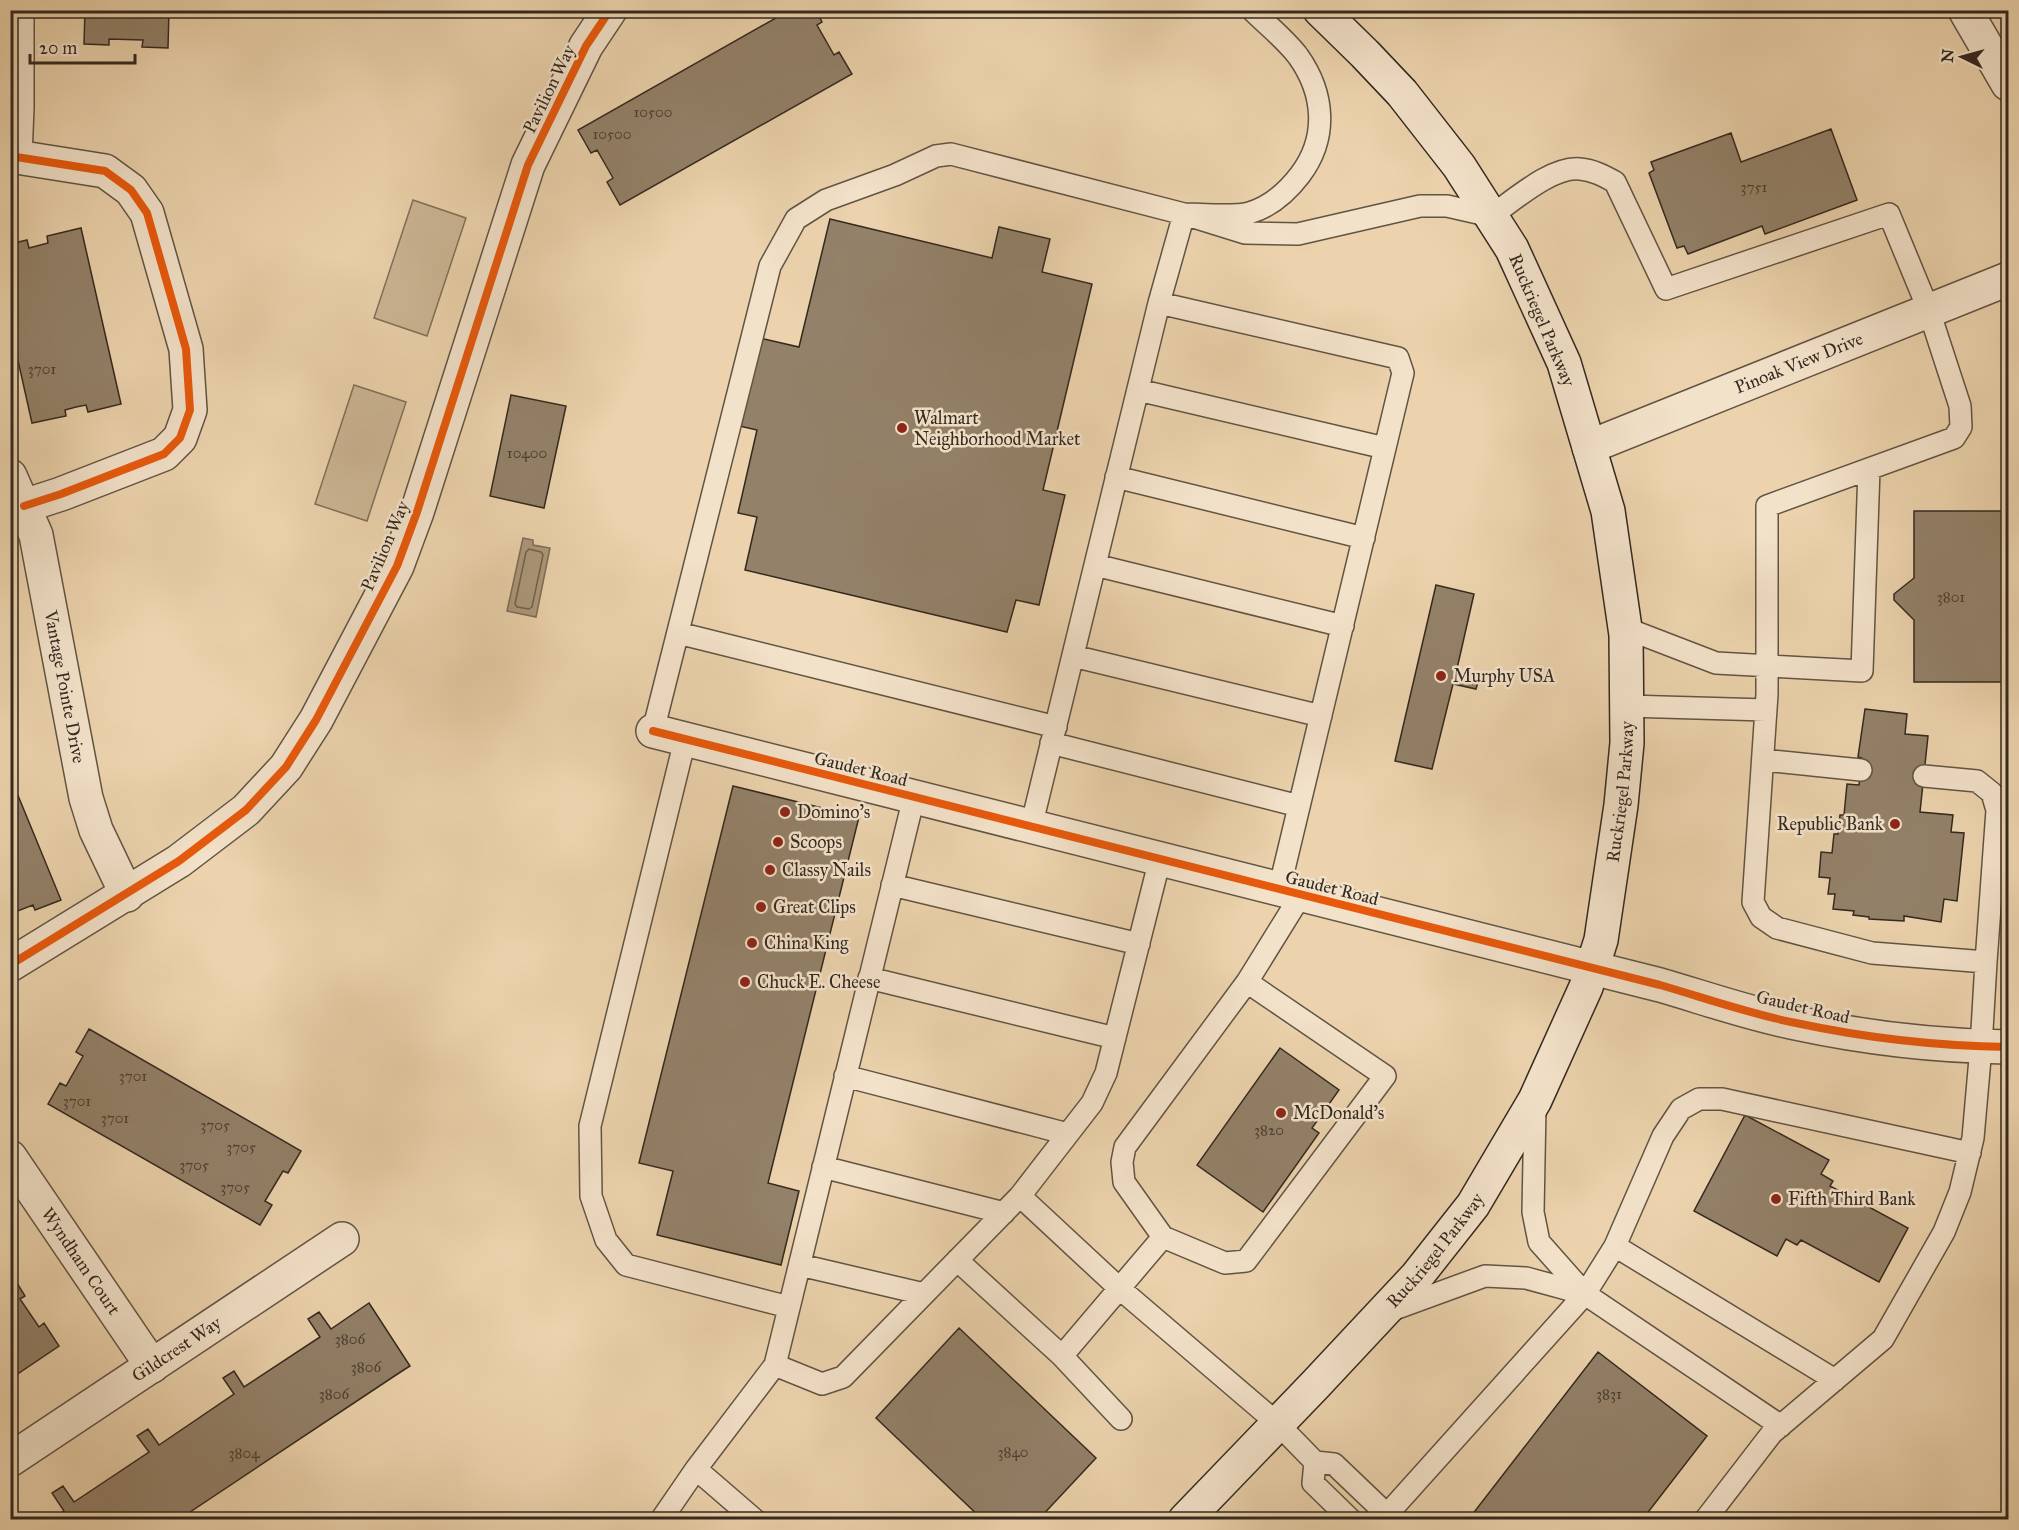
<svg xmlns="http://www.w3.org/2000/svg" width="2019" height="1530" viewBox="0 0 2019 1530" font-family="'IM FELL Great Primer',serif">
<rect width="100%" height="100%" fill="#ecd3ad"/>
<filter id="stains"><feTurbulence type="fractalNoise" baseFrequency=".00333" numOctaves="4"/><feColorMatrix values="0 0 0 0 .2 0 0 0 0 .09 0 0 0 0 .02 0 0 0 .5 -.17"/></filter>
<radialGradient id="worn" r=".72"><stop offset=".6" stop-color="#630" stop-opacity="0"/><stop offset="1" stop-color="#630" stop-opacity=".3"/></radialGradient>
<path fill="#cdb695" stroke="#80705a" stroke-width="1.5" d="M413,200L466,218L427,336L374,318Z
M354,385L406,402L367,521L315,504Z"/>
<path fill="#ad997d" stroke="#7c6c58" stroke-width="1.5" d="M523,538L533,540V545L550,548L536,617L507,611Z"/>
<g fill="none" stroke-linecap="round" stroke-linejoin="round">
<path stroke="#70614e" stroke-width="1.5" d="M529,549L541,552L543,555L532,607L529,609L517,607L515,604L526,552Z"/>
</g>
<path fill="#938169" stroke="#332920" stroke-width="1.5" d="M85,10H169L168,48L142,47L143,40L109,39V45L84,44Z
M790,10H816L822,22L817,25L834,55L839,52L852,74L620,205L607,182L613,178L597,150L591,153L578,130Z
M1831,129L1857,200L1765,234L1762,226L1688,254L1684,246L1677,248L1649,173L1654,170L1651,162L1731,133L1741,162Z
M830,219L992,258L999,227L1050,239L1042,272L1092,284L1043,490L1065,495L1039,605L1016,600L1007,632L745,570L757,517L738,513L757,430L735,425L756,337L799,347Z
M81,228L121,404L88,412L86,405L76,407L65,410L66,416L32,423L10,325V244L27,240L29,248L48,243L47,236Z
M511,395L566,406L544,508L490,496Z
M1914,511H2008V682H1914V620L1894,600V594L1914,578Z
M1436,585L1474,594L1456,673L1479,678L1476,689L1453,684L1432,769L1395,761Z
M1865,709L1907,714L1905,734L1928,736L1920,812L1953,815L1951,832L1964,833L1957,901L1944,899L1941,922L1904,916V921L1869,919V917L1853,915L1854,911L1833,909L1835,894H1828L1830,878L1819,877L1821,852L1832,853L1834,834H1838L1840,815H1844L1847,784L1859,785L1862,758L1858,757Z
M10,776L61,900L35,910L33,905L10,914Z
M733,786L859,817L768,1183L799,1191L781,1265L657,1235L673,1171L639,1163Z
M89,1029L301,1151L288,1173L283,1171L265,1201L272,1205L260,1225L48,1104L60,1083L66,1086L83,1056L76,1052Z
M1280,1048L1339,1090L1312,1128L1319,1133L1263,1212L1197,1165Z
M1745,1115L1829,1160L1821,1174L1833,1181L1830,1186L1908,1228L1879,1282L1801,1240L1797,1245L1786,1239L1777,1256L1694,1211Z
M12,1275L25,1296L20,1299L39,1327L44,1323L59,1346L10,1379Z
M369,1303L410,1366L399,1373L178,1520H50L64,1511L52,1493L63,1486L74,1502L149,1452L137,1436L148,1429L159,1445L234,1394L223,1378L234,1371L244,1387L320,1337L308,1319L319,1312L331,1329Z
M959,1328L1096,1458L1038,1520H983L876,1418Z
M1598,1352L1707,1436L1642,1520H1468Z"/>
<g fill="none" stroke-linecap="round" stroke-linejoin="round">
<defs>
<path id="lane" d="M1252,10C1267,25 1285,39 1298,56C1325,94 1328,138 1300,175C1287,192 1270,207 1249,213C1235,217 1200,214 1184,214L1245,233L1298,234L1420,206H1447L1491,216C1514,200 1552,166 1580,169C1593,170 1604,176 1615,182L1666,289L1889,214L1929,311L1960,406L1961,427L1954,438L1767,506V694L1753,902L1761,917L1777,928L1872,953L1986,962L1981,1047L1973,1138L1960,1192L1944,1232L1883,1339L1772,1433L1705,1520
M1138,390L1385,448
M1116,477L1364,538
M1095,565L1343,626
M1625,628L1716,663L1862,671L1869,469
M678,633L1056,727
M1073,656L1321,716
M1627,706L1766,710
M653,731L770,266L796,219L826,200L895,175L936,156L951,154L1184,214L1159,303
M685,740L590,1126L591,1196L606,1240L626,1265L789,1307
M1051,743L1299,806
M1763,760L1861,770
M1924,776L1977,781L1992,793L1997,810L1986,962
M914,797L775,1365L822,1384L843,1377L1020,1196
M1031,827L1159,303L1398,358L1403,373L1279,890
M1160,859L1106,1073L1092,1103L1020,1196L1119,1288L1277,1423L1315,1462L1334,1464L1378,1506L1379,1520
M892,885L1139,944
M869,978L1115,1038
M1247,982L1385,1076L1246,1261L1225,1263L1163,1237L1124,1182L1122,1162L1125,1147Z
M1247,982L1301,895
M845,1076L1068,1134
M823,1167L1004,1213
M1615,1246L1835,1380
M957,1260L1062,1356L1163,1237
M800,1265L924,1294
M1585,1294L1781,1426
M1392,1310L1485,1276L1526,1278L1585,1294L1539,1242L1533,1212L1535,1107
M1062,1356L1121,1419
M1315,1462L1313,1483L1351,1520
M696,1469L755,1520
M661,1520L696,1469L775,1365
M1382,1520L1585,1294L1615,1246L1663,1136L1681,1109L1699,1099H1722L1970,1153"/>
<g id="street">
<path d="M1965,10L2008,84"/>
<path d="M10,156L105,171L131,190L147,213L186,349L190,410L180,438L164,454L61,494L24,506"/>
<path d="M15,157L17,107V10"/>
<path id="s1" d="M1589,447L2008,279"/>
<path id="s2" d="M10,476L36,535L86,798L96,830L127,895"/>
<path d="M653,731L1660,985C1705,998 1750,1014 1796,1023C1866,1038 1936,1046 2008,1047"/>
<path d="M10,965L179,861L246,810L286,767L316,720L397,566L417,512L528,165L586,46L610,10"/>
<path id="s3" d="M10,1157L152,1366"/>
<path id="s4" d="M10,1460L342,1239"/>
</g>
<g id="secondary">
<path id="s5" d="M1185,1520L1315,1385L1417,1276L1473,1205L1535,1100L1586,987L1601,940L1621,805L1627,743L1626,635L1608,511L1564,363L1512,249L1459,166L1402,93L1365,54L1320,10"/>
</g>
</defs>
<use href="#lane" stroke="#615443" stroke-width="24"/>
<use href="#street" stroke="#615443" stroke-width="36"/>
<use href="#secondary" stroke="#332920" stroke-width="36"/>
<use href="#lane" stroke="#f3e2ca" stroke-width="21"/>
<use href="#street" stroke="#f3e2ca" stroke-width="33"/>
<use href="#secondary" stroke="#f3e2ca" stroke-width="33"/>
<defs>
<path id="cycleway" d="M10,156L105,171L131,190L147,213L186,349L190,410L180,438L164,454L61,494L24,506
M653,731L1660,985C1705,998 1750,1014 1796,1023C1866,1038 1936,1046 2008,1047
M10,965L179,861L246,810L286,767L316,720L397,566L417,512L528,165L586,46L610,10"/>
</defs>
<use href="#cycleway" stroke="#f3e2ca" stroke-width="11"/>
<use href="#cycleway" stroke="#e8590c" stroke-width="8"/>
</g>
<g fill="#8f2418" stroke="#f3e2ca" stroke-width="2">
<circle cx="902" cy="428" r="6"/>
<circle cx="1441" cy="676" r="6"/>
<circle cx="785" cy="812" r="6"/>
<circle cx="1895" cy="824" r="6"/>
<circle cx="778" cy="842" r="6"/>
<circle cx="770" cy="870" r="6"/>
<circle cx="761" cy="907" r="6"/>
<circle cx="752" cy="943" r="6"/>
<circle cx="745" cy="982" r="6"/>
<circle cx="1281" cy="1113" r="6"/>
<circle cx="1776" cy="1199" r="6"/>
</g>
<g text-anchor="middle" stroke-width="5" stroke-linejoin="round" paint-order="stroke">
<g font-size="15" fill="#4b3f32">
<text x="653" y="117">10500</text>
<text x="612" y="139">10500</text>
<text x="1754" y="192">3751</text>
<text x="42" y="374">3701</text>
<text x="527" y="458">10400</text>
<text x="1951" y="602">3801</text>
<text x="133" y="1081">3701</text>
<text x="77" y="1106">3701</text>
<text x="115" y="1123">3701</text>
<text x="215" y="1130">3705</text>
<text x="1269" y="1135">3820</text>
<text x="241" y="1152">3705</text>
<text x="194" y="1170">3705</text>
<text x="235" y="1192">3705</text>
<text x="350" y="1344">3806</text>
<text x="366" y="1372">3806</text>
<text x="334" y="1399">3806</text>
<text x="1609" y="1399">3831</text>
<text x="1013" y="1457">3840</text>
<text x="244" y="1458">3804</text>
</g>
<g font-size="18" fill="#332920" stroke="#f3e2ca">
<text transform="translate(549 89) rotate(-64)" y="6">Pavilion Way</text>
<text transform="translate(1542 320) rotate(67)" y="6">Ruckriegel Parkway</text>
<text dy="6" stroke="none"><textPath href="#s1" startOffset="226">Pinoak View Drive</textPath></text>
<text transform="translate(385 546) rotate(-67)" y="6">Pavilion Way</text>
<text dy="6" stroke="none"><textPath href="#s2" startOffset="219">Vantage Pointe Drive</textPath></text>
<text transform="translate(861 769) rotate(14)" y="6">Gaudet Road</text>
<text dy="6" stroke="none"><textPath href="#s5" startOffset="872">Ruckriegel Parkway</textPath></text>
<text transform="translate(1332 888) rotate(14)" y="6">Gaudet Road</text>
<text transform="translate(1803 1007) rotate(13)" y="6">Gaudet Road</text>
<text dy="6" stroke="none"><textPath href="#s5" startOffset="368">Ruckriegel Parkway</textPath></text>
<text dy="6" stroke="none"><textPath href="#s3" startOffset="126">Wyndham Court</textPath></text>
<text dy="6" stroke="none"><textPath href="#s4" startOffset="200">Gildcrest Way</textPath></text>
</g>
<g font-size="18" fill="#332920" stroke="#f3e2ca" text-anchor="start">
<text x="914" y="424">Walmart<tspan x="914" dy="21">Neighborhood Market</tspan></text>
<text x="1453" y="682">Murphy USA</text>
<text x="797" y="818">Domino's</text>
<text x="1883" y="830" text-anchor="end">Republic Bank</text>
<text x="790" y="848">Scoops</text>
<text x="782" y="876">Classy Nails</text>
<text x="773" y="913">Great Clips</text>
<text x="764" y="949">China King</text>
<text x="757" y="988">Chuck E. Cheese</text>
<text x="1293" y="1119">McDonald's</text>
<text x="1788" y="1205">Fifth Third Bank</text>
</g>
</g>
<rect width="2019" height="1530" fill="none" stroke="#ecd3ad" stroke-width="36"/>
<rect x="12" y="12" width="1995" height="1506" fill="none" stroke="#332920" stroke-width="3"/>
<rect x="18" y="18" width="1983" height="1494" fill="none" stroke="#332920" stroke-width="1.5"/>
<g transform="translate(1962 57) rotate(275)" stroke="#f3e2ca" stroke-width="4.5" paint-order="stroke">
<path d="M0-4.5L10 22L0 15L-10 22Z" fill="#332920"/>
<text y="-9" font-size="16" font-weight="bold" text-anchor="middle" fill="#332920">N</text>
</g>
<path d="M30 54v9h105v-9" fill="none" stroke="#332920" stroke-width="3"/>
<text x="39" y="54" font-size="18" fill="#332920" stroke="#f3e2ca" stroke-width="4.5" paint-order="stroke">20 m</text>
<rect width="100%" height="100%" filter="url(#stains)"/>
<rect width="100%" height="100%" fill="url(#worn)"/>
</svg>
